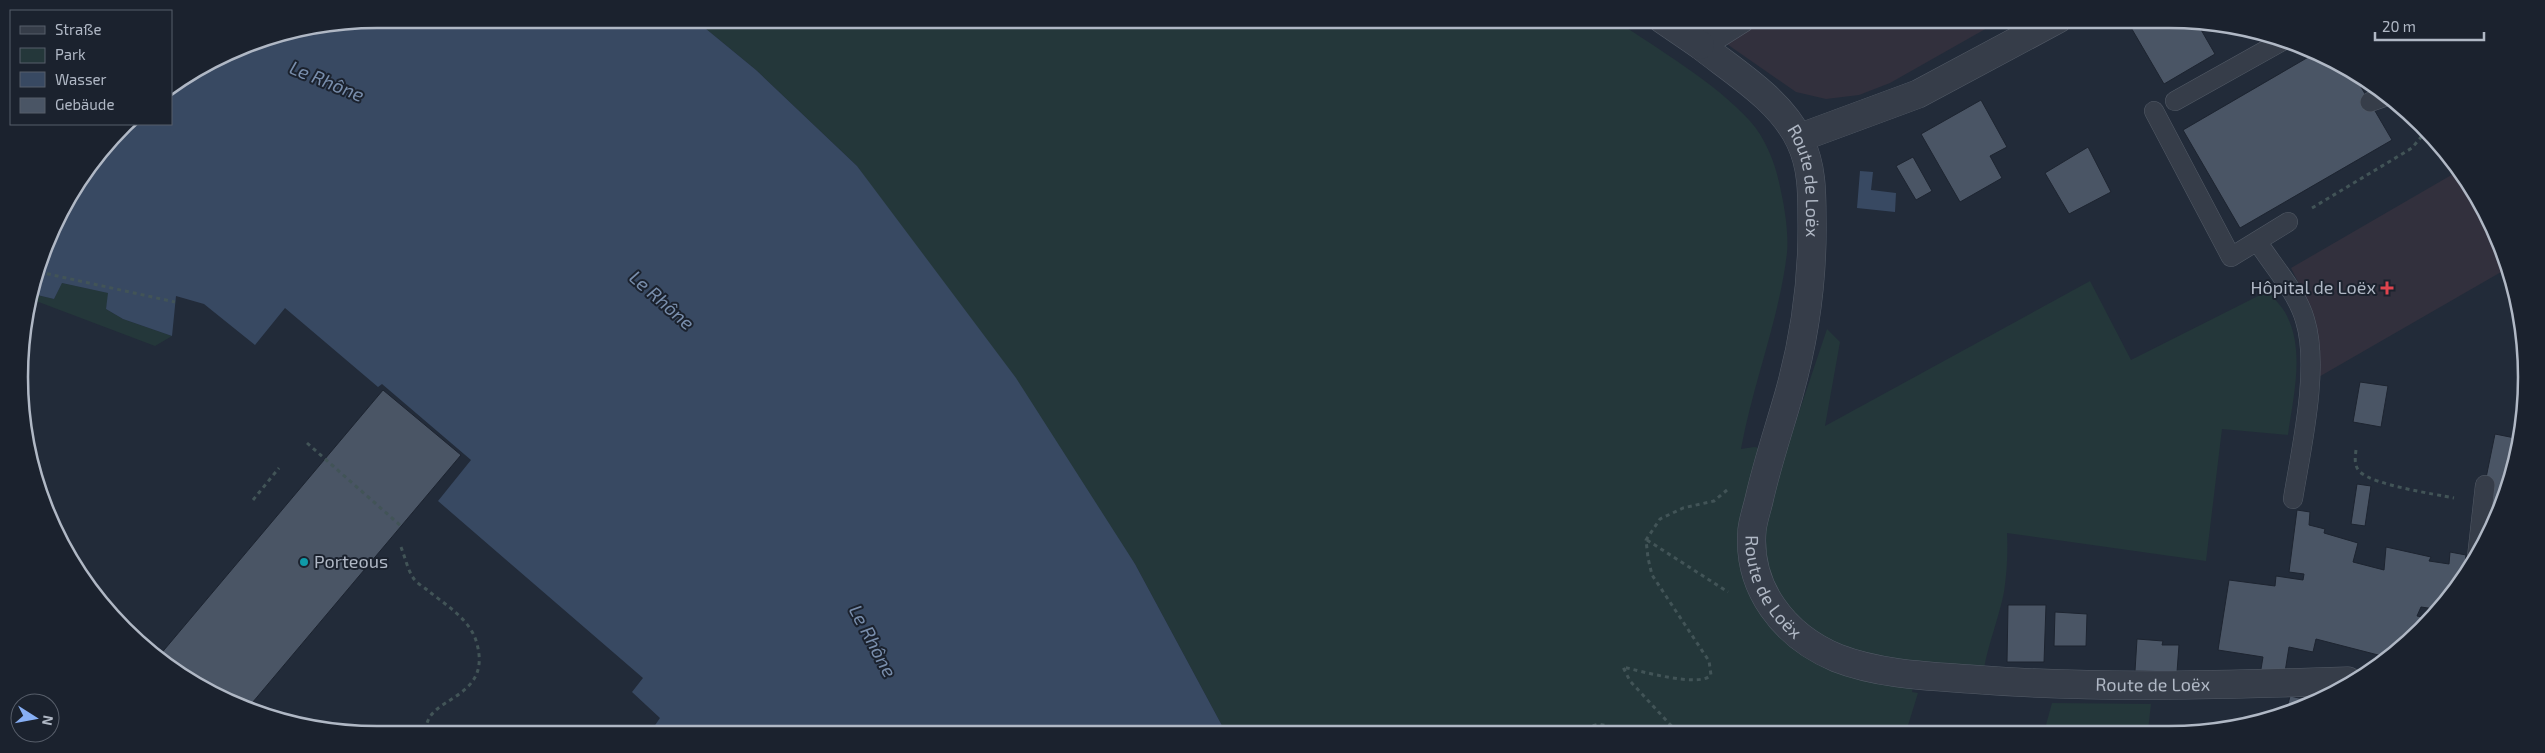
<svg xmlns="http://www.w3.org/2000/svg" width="2545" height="753" viewBox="0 0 2545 753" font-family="'Exo 2',sans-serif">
<rect width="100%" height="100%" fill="#222b39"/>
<path fill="#32303d" d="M1691,19H2003L1890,83L1859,95L1826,99L1796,92Z
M2460,170L2499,240L2508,268L2317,378L2319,343L2316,324L2311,308L2291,268Z"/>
<path fill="#24373a" d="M694,19H1614C1657,49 1715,82 1750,121C1765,138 1774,160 1779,182C1784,204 1789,231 1787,253C1779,320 1753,383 1741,449L1754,447L1786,451L1827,329L1840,342L1825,426L2090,281L2131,360L2268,291C2274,299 2283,307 2287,316C2305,352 2293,397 2288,435L2222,429L2206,561L2007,533C2008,553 2007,572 2004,592C1999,617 1989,642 1984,668L1919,661L1912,692L1918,693L1906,732L1226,733L1135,564L857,166L756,70Z
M62,283L109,293L106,309L123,319L172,336L155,346L36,301L30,303L33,294L54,299Z
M2052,703L2151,704L2148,731L2044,732Z"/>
<path fill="#384962" d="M376,19H694L756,70L857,166L1016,378L1135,564L1226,733L649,734L660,718L632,692L643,678L438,501L471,460L382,384L378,387L285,308L255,345L204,304L176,296L172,336L123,319L106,309L108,293L62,283L54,299L33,294L56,218L93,159L125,124H171V89L240,46L307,26Z
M1860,171L1873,172L1871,190L1896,193L1895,212L1857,208Z"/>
<path fill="#4a5565" stroke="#1d2430" d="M2126,19L2196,21L2215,54L2164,84Z
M2317,52L2370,82L2361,87L2392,140L2240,228L2183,130Z
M1981,100L2007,147L1990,156L2002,178L1960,202L1921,134Z
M2088,147L2111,192L2069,214L2045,173Z
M1913,157L1932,191L1916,200L1896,166Z
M2360,382L2388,386L2381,427L2353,422Z
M383,390L461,455L247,709L186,678L159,656Z
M2495,434L2520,439L2497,506L2488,504L2493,480L2486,478Z
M2357,484L2371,486L2365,526L2351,524Z
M2297,510L2310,512L2309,525L2325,529L2324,533L2358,543L2353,562L2384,570L2386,547L2431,557L2429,561L2449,564L2450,552L2466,555L2464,572L2435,609L2421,607L2417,616L2427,618L2405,645L2386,657L2316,639L2313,652L2289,647L2285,672L2260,675L2263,657L2218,650L2229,580L2275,586L2276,576L2303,580L2304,574L2289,572Z
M2008,605H2046L2044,662H2007Z
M2055,612L2087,614L2086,646H2054Z
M2137,639L2163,641L2162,645H2179L2177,672L2135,671Z
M2290,696L2299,698L2322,697L2306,707L2286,712Z"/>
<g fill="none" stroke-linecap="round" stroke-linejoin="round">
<defs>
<path id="service" d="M2175,101L2284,40
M2370,102L2387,96
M2154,111L2231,257L2288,222
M2257,241C2273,266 2297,292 2305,320C2320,368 2301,449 2293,499
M2477,557L2485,485"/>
<g id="minor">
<path id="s1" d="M1741,19L1700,45C1734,72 1781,100 1800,141C1812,166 1812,192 1812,219C1813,278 1805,337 1789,394C1779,429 1767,464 1759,500C1757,509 1753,520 1752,530C1747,588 1784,636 1837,658C1878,674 1926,676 1969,679C2095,689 2222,685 2348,681"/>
<path d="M1799,138L1918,94L2058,19"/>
</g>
<path id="tertiary" d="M1662,19L1700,45"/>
</defs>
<use href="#service" stroke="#535b67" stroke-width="20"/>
<use href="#minor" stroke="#535b67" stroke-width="29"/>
<use href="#tertiary" stroke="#535b67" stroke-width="29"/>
<path stroke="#425457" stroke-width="3" stroke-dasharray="4 4" stroke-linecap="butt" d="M2312,208L2412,148L2427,130
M39,272L175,302
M20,388L23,377
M307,443L401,526
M2356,450C2355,458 2354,466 2360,472C2374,485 2434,494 2454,498
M253,500L279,468
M1647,540L1728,592
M401,547C405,557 408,571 414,579C417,583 422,586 426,589C444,604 471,619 477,644C493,703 419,696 427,734
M1596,732L1592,726L1599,724L1633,732
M1677,732L1630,681L1623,667C1640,671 1700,688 1711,675L1709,661L1652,575L1648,558L1646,540L1660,519L1683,508L1714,501L1727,490"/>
<use href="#service" stroke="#363d49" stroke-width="19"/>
<use href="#minor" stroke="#363d49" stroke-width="28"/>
<use href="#tertiary" stroke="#363d49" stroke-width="28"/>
</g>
<path fill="#e0444e" stroke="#1b222e" stroke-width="2" d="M2384.5 280.5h5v5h5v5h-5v5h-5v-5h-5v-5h5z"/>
<circle fill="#0f9aa8" stroke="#1b222e" stroke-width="2" cx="304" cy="562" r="5"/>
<g text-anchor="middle" stroke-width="4" stroke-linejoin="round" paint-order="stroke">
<g font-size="18" fill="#b0b8c5" stroke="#1b222e">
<text dy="6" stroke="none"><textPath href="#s1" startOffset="229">Route de Loëx</textPath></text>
<text dy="6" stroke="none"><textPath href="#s1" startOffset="649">Route de Loëx</textPath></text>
<text dy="6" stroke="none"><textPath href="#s1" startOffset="1069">Route de Loëx</textPath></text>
</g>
<g font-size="18" fill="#b0b8c5" stroke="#1b222e" text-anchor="end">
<text x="2376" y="294">Hôpital de Loëx</text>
<text x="314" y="568" text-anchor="start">Porteous</text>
</g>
<g font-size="19" font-style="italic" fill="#798eac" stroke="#1b222e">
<text transform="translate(327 81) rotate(22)" y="7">Le Rhône</text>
<text transform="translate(662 300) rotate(41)" y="7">Le Rhône</text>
<text transform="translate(873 641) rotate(62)" y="7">Le Rhône</text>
</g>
</g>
<path d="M0 0H2545V753H0ZM377 28H2169A349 349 0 0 1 2518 377V377A349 349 0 0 1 2169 726H377A349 349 0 0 1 28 377V377A349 349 0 0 1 377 28Z" fill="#1b222e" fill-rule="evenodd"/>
<path fill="none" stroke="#b0b8c5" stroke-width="2.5" d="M377 28H2169A349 349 0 0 1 2518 377V377A349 349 0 0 1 2169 726H377A349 349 0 0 1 28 377V377A349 349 0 0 1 377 28Z"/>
<rect x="10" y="10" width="162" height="115" fill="#1b222e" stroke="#575e6a"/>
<rect x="20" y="26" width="25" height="8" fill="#363d49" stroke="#575e6a"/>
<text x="55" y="35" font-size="15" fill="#b0b8c5">Straße</text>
<rect x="20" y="48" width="25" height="15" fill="#24373a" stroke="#575e6a"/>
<text x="55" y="60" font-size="15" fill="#b0b8c5">Park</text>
<rect x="20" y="72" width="25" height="15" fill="#384962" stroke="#575e6a"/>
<text x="55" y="85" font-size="15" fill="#b0b8c5">Wasser</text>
<rect x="20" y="98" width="25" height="15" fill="#4a5565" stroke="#575e6a"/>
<text x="55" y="110" font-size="15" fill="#b0b8c5">Gebäude</text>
<g transform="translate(35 718) rotate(101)"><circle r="24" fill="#1b222e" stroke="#575e6a"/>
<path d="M0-4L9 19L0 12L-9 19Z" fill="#87aff4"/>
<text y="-8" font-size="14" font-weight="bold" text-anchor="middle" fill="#b0b8c5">N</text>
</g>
<path d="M2375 32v8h109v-8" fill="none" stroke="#b0b8c5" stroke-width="2.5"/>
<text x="2382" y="32" font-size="15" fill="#b0b8c5" stroke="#1b222e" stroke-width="4" paint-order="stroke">20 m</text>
</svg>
